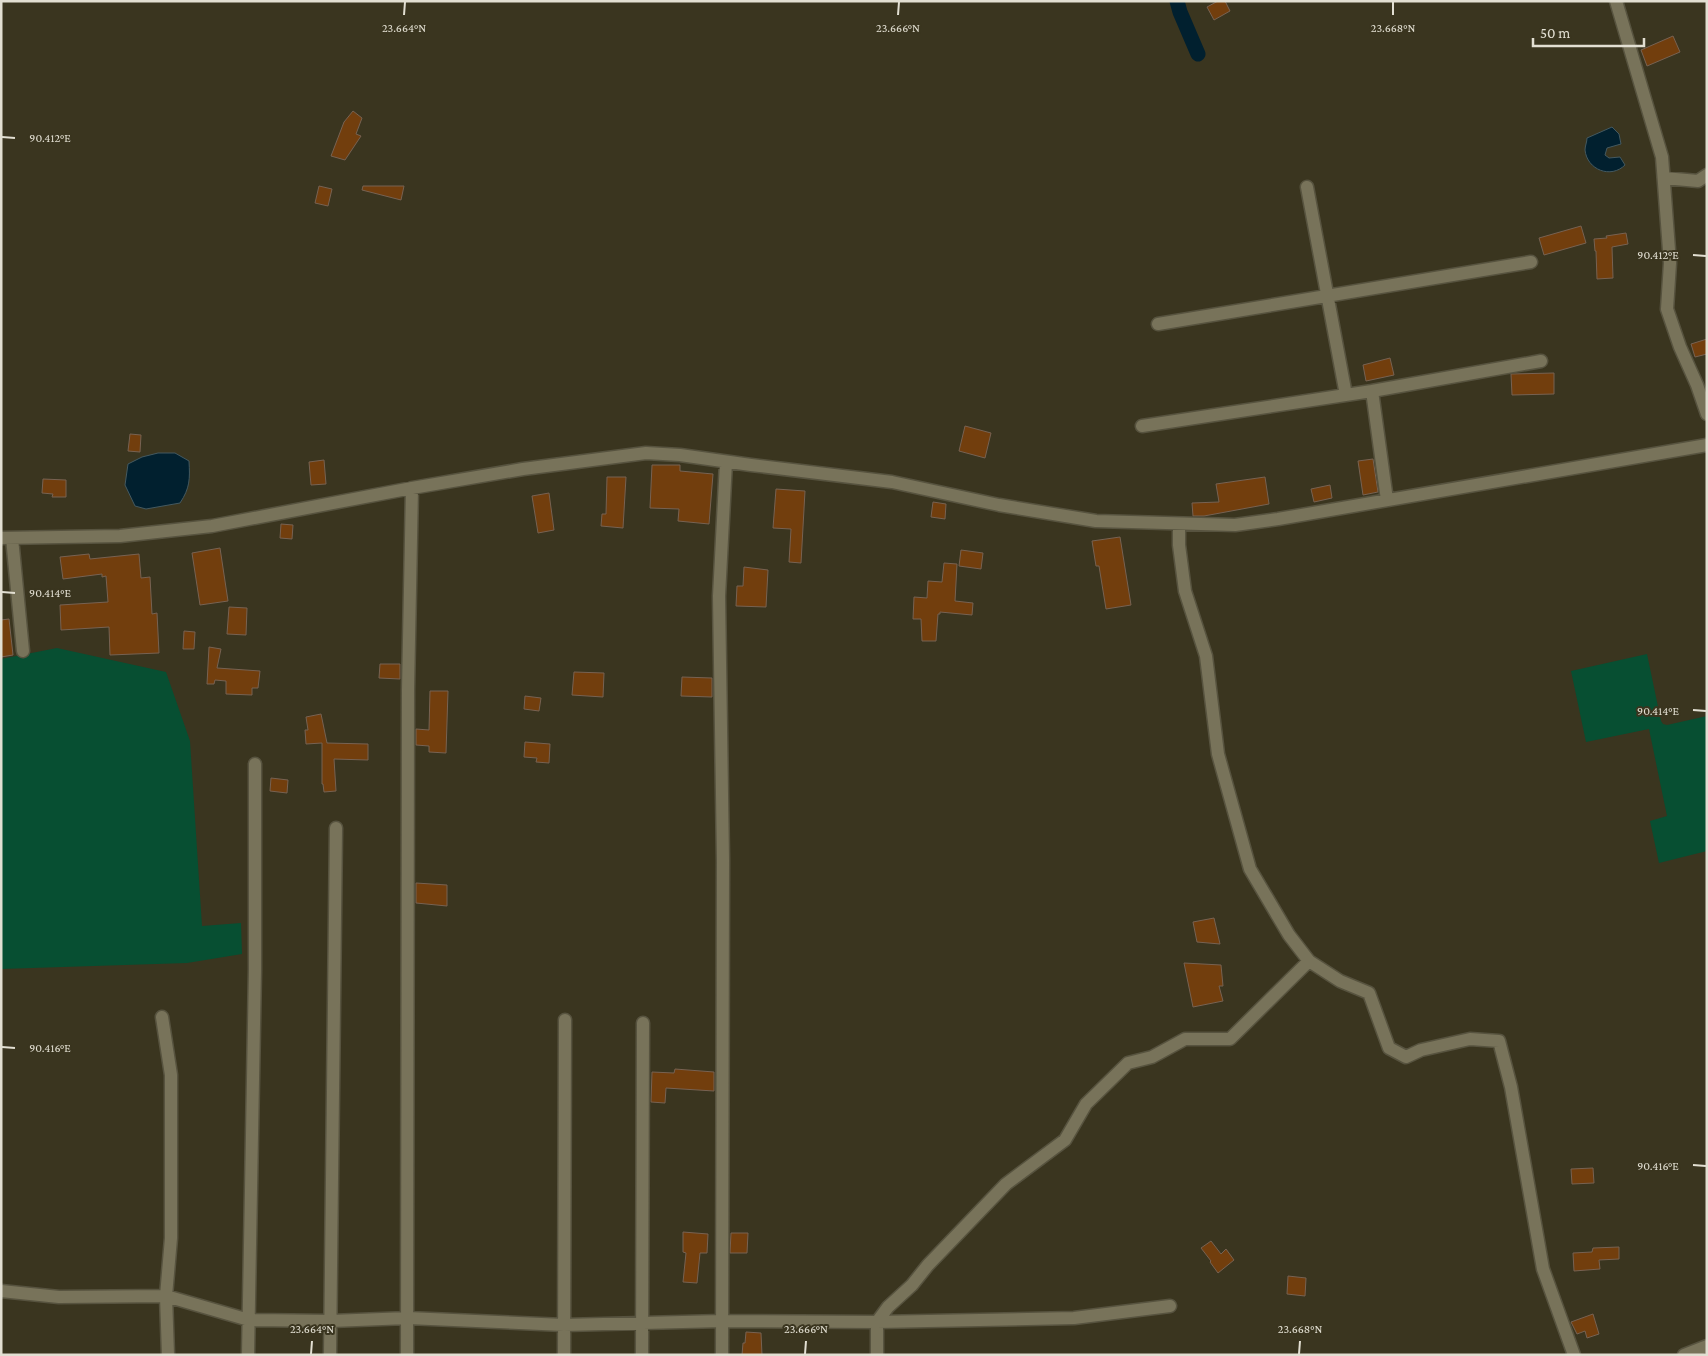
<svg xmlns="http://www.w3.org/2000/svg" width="1708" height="1356" viewBox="0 0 1708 1356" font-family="'Crimson Pro',serif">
<rect width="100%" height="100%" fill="#3a351f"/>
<path fill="#074f32" d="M57,648L166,672L190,741L202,926L241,923L242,954L187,963L1,969V659Z
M1647,654L1661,721L1663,724L1667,725L1707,716V851L1659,863L1650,821L1667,816L1649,729L1586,742L1571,671Z"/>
<path fill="#01202f" stroke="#445960" d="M1612,127L1619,134L1621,144L1607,148L1605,155L1609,158L1620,157L1625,165C1611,179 1587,170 1585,150C1585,146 1587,142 1587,138Z
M158,453H175L189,461C190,479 190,488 180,503L146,509L135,506L125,485L128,464L142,457Z"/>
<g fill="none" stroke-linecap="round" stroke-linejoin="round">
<path stroke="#01202f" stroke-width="15" d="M1177,1L1180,12L1198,54"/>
</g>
<path fill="#723e0d" stroke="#776252" d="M1218,1H1225L1230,11L1214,20L1207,7Z
M1673,36L1680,52L1647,66L1641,50Z
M353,111L362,118L356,134L361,136L345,160L331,156L344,122Z
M319,186L332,189L328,206L315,203Z
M363,186H404L401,200L362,190Z
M1581,226L1586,243L1544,255L1539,238Z
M1626,233L1628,244L1612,247L1613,278L1597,279L1596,251H1595L1594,239L1607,238L1606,236Z
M1707,339V354L1695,357L1691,344Z
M1390,358L1394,375L1366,381L1363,365Z
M1554,373V394L1512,395L1511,374Z
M965,426L991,433L985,458L959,451Z
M130,434L141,435L140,452L128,451Z
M1373,459L1378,492L1363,495L1358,461Z
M324,460L326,484L311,485L309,462Z
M652,465H680V471L713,474L709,524L678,521L679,509L650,508Z
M607,477H626L623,528L601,526L602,514H606Z
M1265,477L1269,504L1204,516H1193L1192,503L1219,502L1216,484Z
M43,479L66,480V497H52L53,494L42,493Z
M1330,485L1332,498L1314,502L1311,489Z
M776,489L805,491L801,563L789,562L791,529L773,528Z
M549,493L554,530L538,533L532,496Z
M933,502L946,504L945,519L931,517Z
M281,524L293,525L292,539L280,538Z
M1120,537L1131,605L1106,609L1099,566H1096L1092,541Z
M220,548L228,601L200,605L192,553Z
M961,550L983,553L981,569L959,566Z
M89,554L90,559L139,554L141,578L150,577L152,614L157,613L159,653L110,655L109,627L61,630L60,605L108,602L106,576L102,577V574L63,579L60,557Z
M944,563L957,564L955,601L973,603L972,615L940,612V614H938L936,641H922L921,619H913L914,597L927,598L928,581L942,582Z
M744,567L768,570L766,607L736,606L737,586H743Z
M229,607L247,608L246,635L227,634Z
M9,619L13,655L1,657V620Z
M184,631L195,632L194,649H183Z
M209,647L221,649L217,668L260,671L258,688H252V695L226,694V681L215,680L214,684H207Z
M380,664H400V679L379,678Z
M574,672L604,673L603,697L572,695Z
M682,677L712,678V697L681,696Z
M430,691H448L446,753L429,752V746L416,745V729L429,730Z
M525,696L541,698L539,711L524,709Z
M321,714L327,743L368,744V760L334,759L336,791L324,792L323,784H322V743L306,744L305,730H308L306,717Z
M525,742L550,744L549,763L536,762L537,758L524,757Z
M271,778L288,780L287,793L270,791Z
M416,883L447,885V906L416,903Z
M1214,918L1220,944L1197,942L1193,922Z
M1184,963L1221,965L1223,986H1219L1223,1001L1193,1007Z
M675,1069L714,1072V1091L666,1088L665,1103L651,1102L652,1072L674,1073Z
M1593,1168L1594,1183L1572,1184L1571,1169Z
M683,1232L708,1234L707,1253H700L697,1283L683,1282L686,1253L683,1252Z
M731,1233H748L747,1253H730Z
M1211,1241L1221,1254L1226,1249L1234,1260L1218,1273L1210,1262L1211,1261L1201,1248Z
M1619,1247V1259L1599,1260L1600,1269L1574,1271L1573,1253L1592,1252L1593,1248Z
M1288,1276L1306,1278L1305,1296L1287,1294Z
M1593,1314L1599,1334L1587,1338L1585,1331L1577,1334L1571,1322Z
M746,1332L761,1333L762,1355H742L743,1343H745Z"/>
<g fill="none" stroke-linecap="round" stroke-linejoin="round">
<defs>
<path id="minor" d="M1616,1L1662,157L1670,263L1667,309L1680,347L1697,385L1707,414
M1664,178L1698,181L1707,175
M1307,187L1346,395
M1158,324L1531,262
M1372,391L1541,361
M1142,426L1372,391L1387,500
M1179,524V545L1185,591L1206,656L1218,754L1250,869L1289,935L1309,961L1340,981L1369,993L1389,1048L1406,1057L1421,1050L1470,1039L1499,1041L1511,1087L1543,1269L1574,1355
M1,538L120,536L212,526L412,488L523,469L646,453L680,455L751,465L892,482L999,505L1096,521L1235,525L1278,519L1707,445
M12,538L23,651
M162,1017L171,1075V1238L166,1296L168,1355
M1,1291L59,1297L166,1296L249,1320L331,1321L408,1318L564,1325L722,1321L877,1322L1074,1318L1170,1306
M248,1355L255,969V764
M330,1355L336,828
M407,1355L408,690L412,488
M564,1355L565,1020
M642,1355L643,1023
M722,1355L723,860L719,596L726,462
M877,1355V1322L888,1307L912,1285L928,1265L1006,1184L1065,1140L1086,1104L1128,1063L1152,1057L1185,1039H1230L1309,961
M1684,1355L1707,1346"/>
</defs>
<use href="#minor" stroke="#57533f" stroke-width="15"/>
<use href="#minor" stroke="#78735a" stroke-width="12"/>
</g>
<path fill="none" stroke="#e2dfd2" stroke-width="2" d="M404,15L405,2M898,15L899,2M1393,15V2M2,137L15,138M1693,255L1706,256M2,592L15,593M1693,710L1706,711M2,1047L15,1048M1693,1165L1706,1166M311,1354L312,1341M805,1354L806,1341M1299,1354L1300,1341"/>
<g font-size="12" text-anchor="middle" fill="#e2dfd2" stroke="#3a351f" stroke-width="4" stroke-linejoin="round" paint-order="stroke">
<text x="404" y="32">23.664°N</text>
<text x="898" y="32">23.666°N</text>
<text x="1393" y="32">23.668°N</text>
<text x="50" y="142">90.412°E</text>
<text x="1658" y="259">90.412°E</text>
<text x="50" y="597">90.414°E</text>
<text x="1658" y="715">90.414°E</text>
<text x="50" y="1052">90.416°E</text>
<text x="1658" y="1170">90.416°E</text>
<text x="312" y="1333">23.664°N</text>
<text x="806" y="1333">23.666°N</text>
<text x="1300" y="1333">23.668°N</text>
</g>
<rect width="1708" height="1356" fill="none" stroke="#e2dfd2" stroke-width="5"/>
<path d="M1533 38v8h111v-8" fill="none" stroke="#e2dfd2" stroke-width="2.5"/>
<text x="1540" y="38" font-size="15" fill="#e2dfd2" stroke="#3a351f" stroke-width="4" paint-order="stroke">50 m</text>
</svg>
